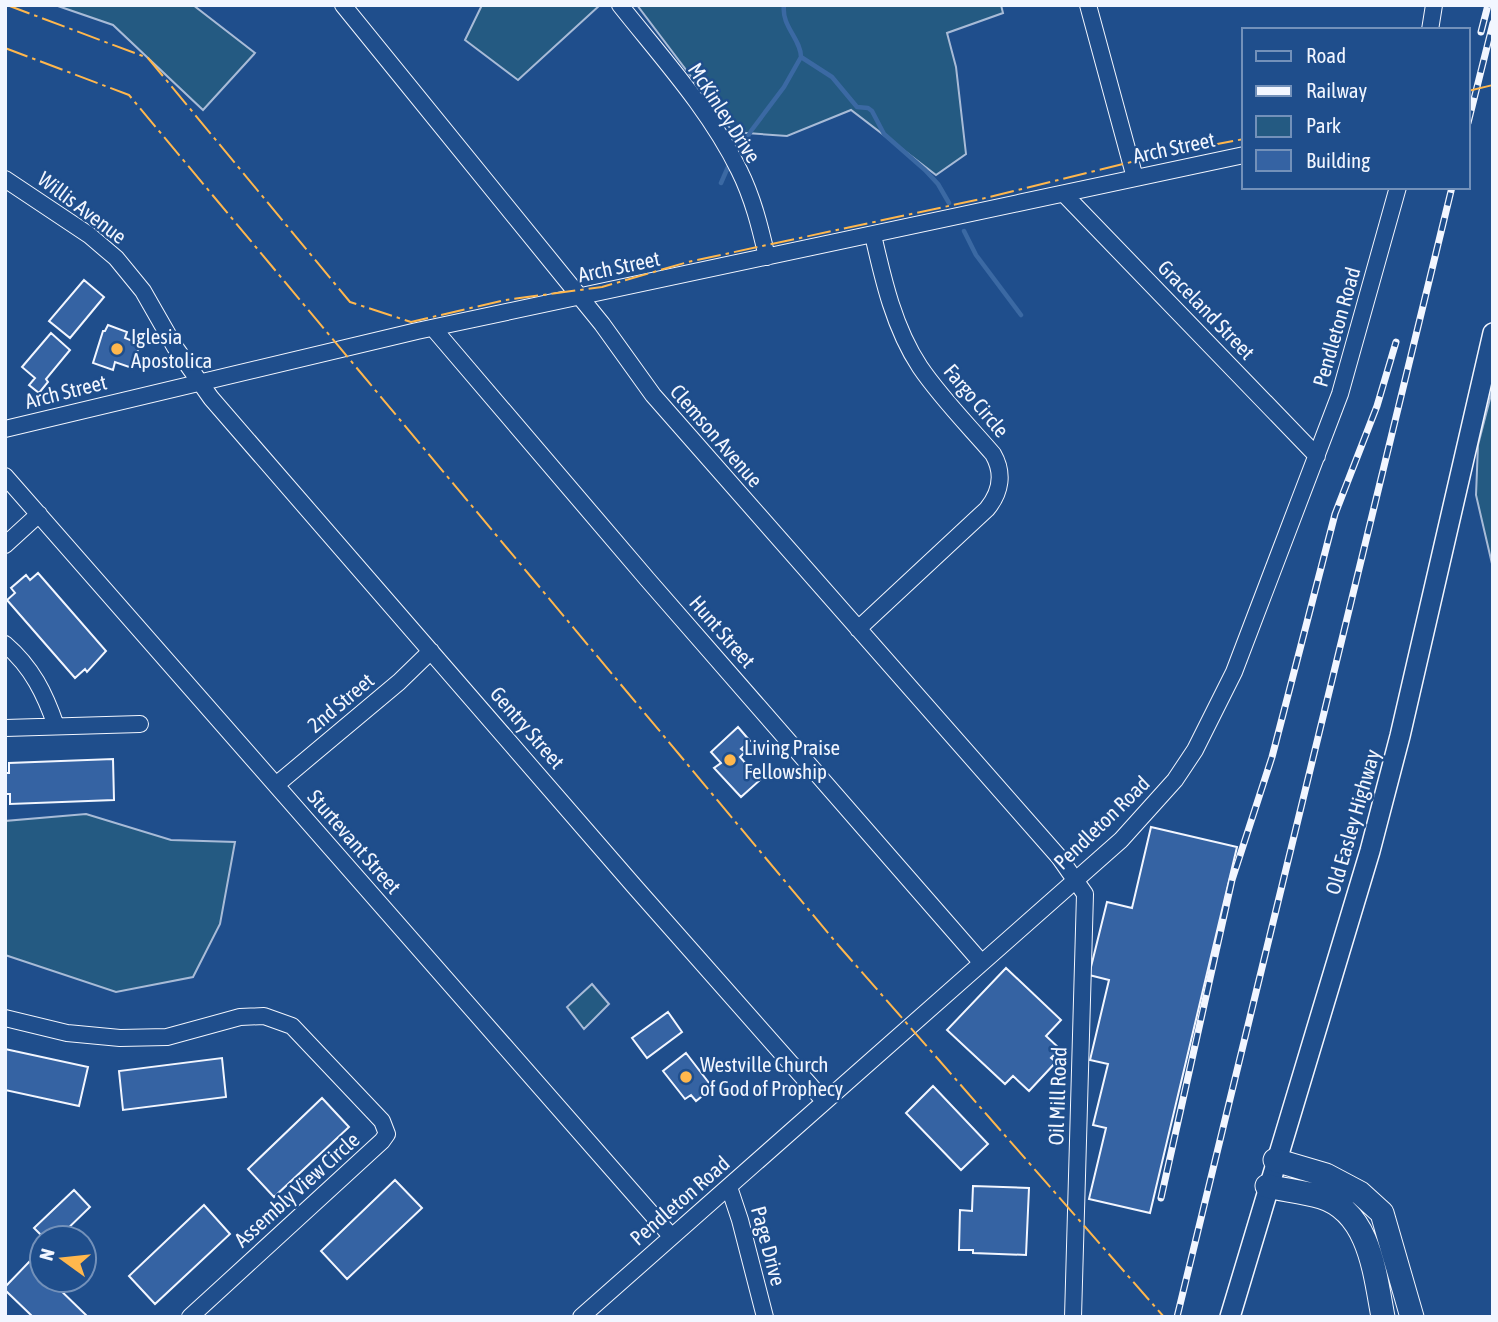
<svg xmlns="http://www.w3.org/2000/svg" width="1498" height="1322" viewBox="0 0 1498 1322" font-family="'Asap Condensed',sans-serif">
<rect width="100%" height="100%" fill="#1f4e8c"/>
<path fill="#245a82" stroke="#a8bbd7" stroke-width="2" d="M55,5H193L255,53L203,110L113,25Z
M482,5H600L518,80L465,40Z
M637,5H1001L1003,13L947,33L956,67L966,154L936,175L851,110L787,136L733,132Z
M1493,387V568L1476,495L1478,445Z
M86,814L171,840L235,842L220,924L193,977L116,992L5,955V821Z
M592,984L609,1004L584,1029L567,1007Z"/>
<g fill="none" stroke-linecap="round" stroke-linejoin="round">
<path stroke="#3b69a3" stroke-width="4.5" d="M784,5C781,26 801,39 801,57L832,77L857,107L868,108L872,111L884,134L925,170L938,184L949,203
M741,149L751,131L784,87L801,57
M721,183L728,167
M964,231L976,255L1021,315"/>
</g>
<path fill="#3563a3" stroke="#f2f6ff" stroke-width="2" d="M84,280L104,297L70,338L49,321Z
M108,325L127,332L125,338L140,344L132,368L115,362L113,370L93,363L103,331H105Z
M51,333L70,350L46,379L48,382L39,393L29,385L35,378L22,367Z
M38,573L106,651L87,672L85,669L75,678L7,600L15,593L11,588L26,575L30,580Z
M738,727L750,741L741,749L745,752L740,757L760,780L741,797L714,768L721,763L711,752Z
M113,759L114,800L10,804V794H5V773H9V763Z
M1151,827L1237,847L1150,1213L1089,1199L1106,1128L1093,1125L1108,1064L1090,1060L1109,980L1089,975L1107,902L1132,908Z
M1006,968L1061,1020L1046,1036L1060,1049L1051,1058L1056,1062L1029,1091L1013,1076L1005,1084L947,1030Z
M668,1012L682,1032L647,1058L632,1038Z
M5,1049L88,1067L79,1106L5,1090Z
M686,1053L709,1083L702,1088L706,1093L696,1101L691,1095L685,1099L663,1071Z
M222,1058L226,1097L123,1110L119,1071Z
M933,1086L988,1144L961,1170L906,1113Z
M322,1098L349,1127L274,1197L248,1169Z
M395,1180L422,1208L347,1279L321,1251Z
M973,1186L1029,1188L1026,1255L973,1253V1250H959L960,1210L972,1211Z
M74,1190L90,1207L58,1238H44L34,1228Z
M204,1205L230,1234L155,1304L129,1276Z
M30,1261L42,1272V1280H50L88,1317H33L5,1290V1287Z"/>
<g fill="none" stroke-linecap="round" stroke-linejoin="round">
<defs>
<path id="minor" d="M343,5L602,324L653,395L1059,857L1085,894L1073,1317
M620,5C662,58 709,109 739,170C753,198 760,227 767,257
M1088,5L1135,178
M1430,30L1434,5
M5,179L89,235L116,258L143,291L175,347L211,398L635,887L824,1101
M1064,194L1317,456
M433,328L648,580L981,962
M5,429L417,331L1244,155
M5,476L671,1236
M5,545L39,514
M858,629L987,509C1001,492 1004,473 993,454C969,426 941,398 920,367C894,328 883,279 873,235
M5,644C32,667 45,694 56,726
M5,728L140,724
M276,785L399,682L431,651
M5,1018L67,1033L120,1038L167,1037L240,1017L264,1016L292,1026L382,1121L387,1134L382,1141L190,1317
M729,1187L740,1220L765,1317
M581,1317L1121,840L1175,780L1195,750L1234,672L1340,394L1398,187"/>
<path id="major" d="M1230,1317L1370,851L1400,736L1493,333"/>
<path id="highway" d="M1275,1160L1326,1175L1360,1193L1382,1213L1412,1317
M1267,1186C1285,1190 1304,1192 1321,1197C1370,1212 1375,1275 1383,1317"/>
</defs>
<use href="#minor" stroke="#f2f6ff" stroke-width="18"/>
<use href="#major" stroke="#f2f6ff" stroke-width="22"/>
<use href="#highway" stroke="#f2f6ff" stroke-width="25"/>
<use href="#minor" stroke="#1f4e8c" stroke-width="16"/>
<use href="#major" stroke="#1f4e8c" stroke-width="19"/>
<use href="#highway" stroke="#1f4e8c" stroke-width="23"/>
<defs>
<path id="rail" d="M1481,32L1488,5
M1468,123L1493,23
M1161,1198L1232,880L1272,757L1335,514L1377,406L1396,342
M1177,1317L1452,187"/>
</defs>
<use href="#rail" stroke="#f2f6ff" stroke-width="7"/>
<use href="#rail" stroke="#1f4e8c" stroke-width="4.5" stroke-dasharray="13" stroke-linecap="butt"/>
<path stroke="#ffb74d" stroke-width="2" stroke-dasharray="24 5 3.5 5" stroke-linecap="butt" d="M7,5L148,58L350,302L411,322L505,300L602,287L688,262L981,199L1164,154L1244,139
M5,48L129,95L839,946L1164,1317
M1468,91L1493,85"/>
</g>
<g fill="#ffb74d" stroke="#1f4e8c" stroke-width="2.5">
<circle cx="117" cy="349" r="7"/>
<circle cx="730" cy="760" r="7"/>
<circle cx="686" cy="1077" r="7"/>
</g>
<g text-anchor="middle" stroke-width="5" stroke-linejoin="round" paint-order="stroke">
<g font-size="21" fill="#f2f6ff" stroke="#1f4e8c">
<text transform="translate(724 113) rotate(57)" y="7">McKinley Drive</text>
<text transform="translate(1174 148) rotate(-12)" y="7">Arch Street</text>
<text transform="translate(82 208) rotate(37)" y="7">Willis Avenue</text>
<text transform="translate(619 267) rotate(-12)" y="7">Arch Street</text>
<text transform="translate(1206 310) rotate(46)" y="7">Graceland Street</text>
<text transform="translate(1337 327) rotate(-74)" y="7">Pendleton Road</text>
<text transform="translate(66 392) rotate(-14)" y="7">Arch Street</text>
<text transform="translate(976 401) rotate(50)" y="7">Fargo Circle</text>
<text transform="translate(716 436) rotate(49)" y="7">Clemson Avenue</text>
<text transform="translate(722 632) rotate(49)" y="7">Hunt Street</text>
<text transform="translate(341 703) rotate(-40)" y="7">2nd Street</text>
<text transform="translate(527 728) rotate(49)" y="7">Gentry Street</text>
<text transform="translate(1353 822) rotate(-74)" y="7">Old Easley Highway</text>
<text transform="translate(1102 823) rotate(-44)" y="7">Pendleton Road</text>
<text transform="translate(354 842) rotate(49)" y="7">Sturtevant Street</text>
<text transform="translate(1058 1096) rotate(-88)" y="7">Oil Mill Road</text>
<text transform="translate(297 1190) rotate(-42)" y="7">Assembly View Circle</text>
<text transform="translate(680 1201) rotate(-41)" y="7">Pendleton Road</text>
<text transform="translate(768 1246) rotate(75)" y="7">Page Drive</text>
</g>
<g font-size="21" fill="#f2f6ff" stroke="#1f4e8c" text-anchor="start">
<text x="131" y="344">Iglesia<tspan x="131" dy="24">Apostolica</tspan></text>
<text x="744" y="755">Living Praise<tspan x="744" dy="24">Fellowship</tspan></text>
<text x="700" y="1072">Westville Church<tspan x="700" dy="24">of God of Prophecy</tspan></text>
</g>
</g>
<rect width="1498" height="1322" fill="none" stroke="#f2f6ff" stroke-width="14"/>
<rect x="1242" y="28" width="228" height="161" fill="#1f4e8c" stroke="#7391ba" stroke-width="2"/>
<rect x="1256" y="51" width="35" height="10" fill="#1f4e8c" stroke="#7391ba" stroke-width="2"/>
<text x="1306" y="63" font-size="21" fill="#f2f6ff">Road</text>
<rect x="1256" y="86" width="35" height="10" fill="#f2f6ff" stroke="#7391ba" stroke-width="2"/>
<text x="1306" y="98" font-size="21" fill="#f2f6ff">Railway</text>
<rect x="1256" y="116" width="35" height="21" fill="#245a82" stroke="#7391ba" stroke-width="2"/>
<text x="1306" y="133" font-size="21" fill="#f2f6ff">Park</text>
<rect x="1256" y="150" width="35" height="21" fill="#3563a3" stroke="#7391ba" stroke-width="2"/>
<text x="1306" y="168" font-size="21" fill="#f2f6ff">Building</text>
<g transform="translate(63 1259) rotate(285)"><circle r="33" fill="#1f4e8c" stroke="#7391ba" stroke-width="2"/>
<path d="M0-5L12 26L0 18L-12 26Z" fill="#ffb74d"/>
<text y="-10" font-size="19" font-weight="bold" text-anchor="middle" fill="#f2f6ff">N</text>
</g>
</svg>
